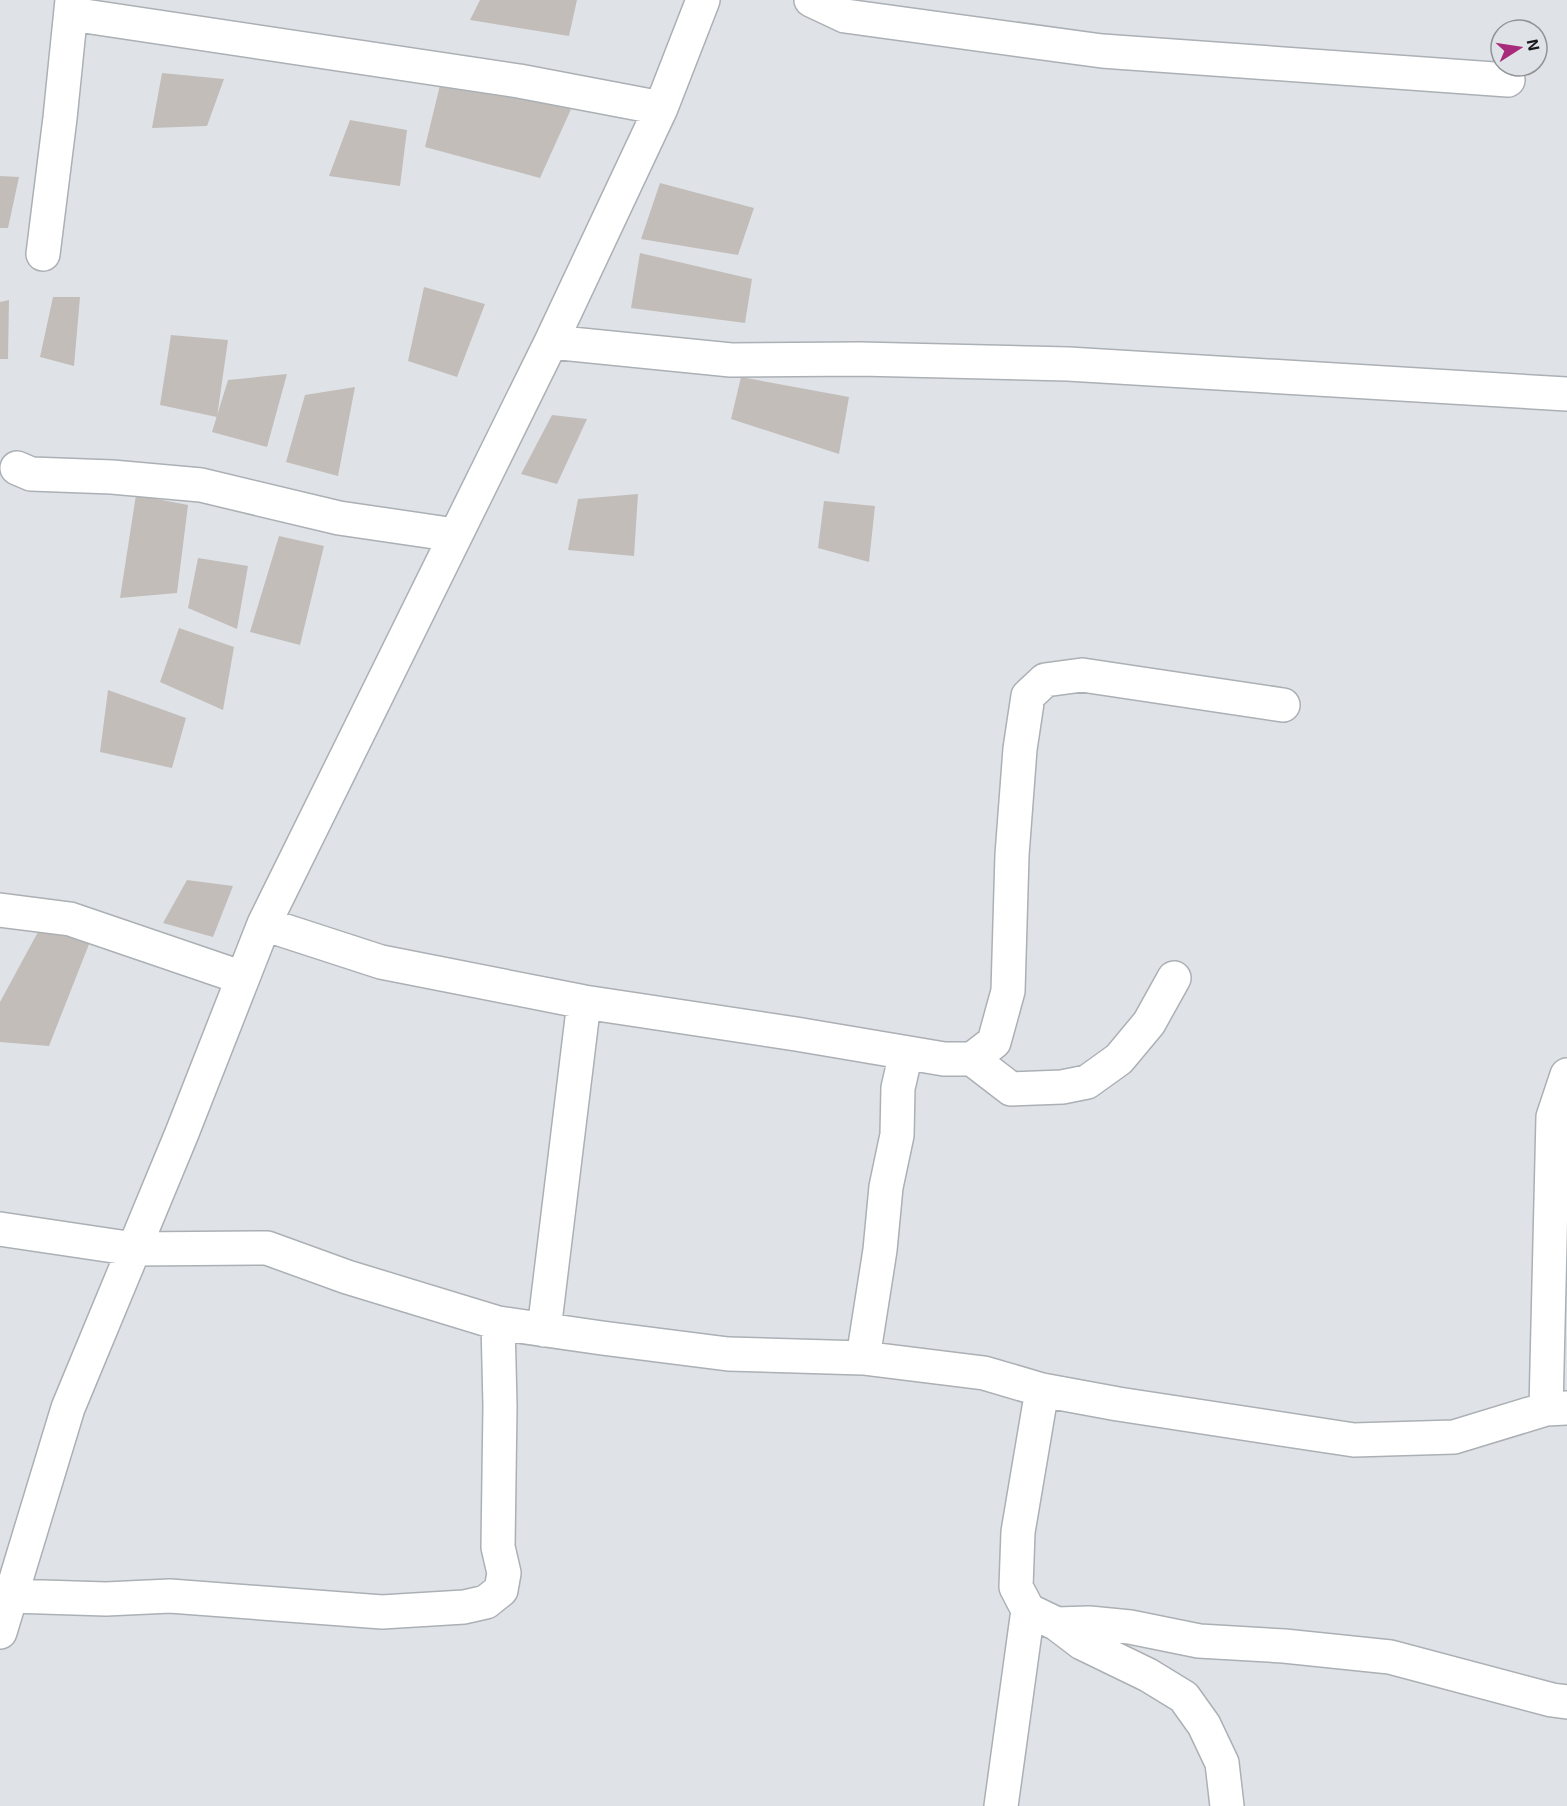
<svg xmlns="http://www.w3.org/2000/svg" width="1567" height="1806" viewBox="0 0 1567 1806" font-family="'Exo 2',sans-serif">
<rect width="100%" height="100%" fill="#dfe3e8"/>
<path fill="#c2bdb9" d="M480,0H577L569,36L470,20Z
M162,73L224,79L207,126L152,128Z
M440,85L572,107L540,178L425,147Z
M350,120L407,130L400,186L329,176Z
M0,176L19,177L8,228H0Z
M660,183L754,208L738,255L641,239Z
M640,253L752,279L745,323L631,308Z
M424,287L485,304L457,377L408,361Z
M53,297H80L74,366L40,357Z
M9,300L8,359H0V302Z
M171,335L228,340L217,417L160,405Z
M287,374L267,447L212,432L228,380Z
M741,377L849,397L839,454L731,419Z
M355,387L338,476L286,462L305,395Z
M552,415L587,419L557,484L521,474Z
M638,494L634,556L568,550L578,499Z
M136,495L188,505L177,593L120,598Z
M824,501L875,506L869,562L818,548Z
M279,536L324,546L300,645L250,632Z
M198,558L248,566L237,629L188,608Z
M179,628L234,647L223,710L160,682Z
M108,690L186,718L172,768L100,752Z
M187,880L233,886L213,937L163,923Z
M45,919L93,934L49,1046L0,1042V1002Z"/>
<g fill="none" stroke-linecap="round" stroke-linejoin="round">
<defs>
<path id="minor" d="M811,0L845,16L1102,51L1508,80
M71,14L519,81L661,108
M43,254L60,118L72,0
M551,342L731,360L860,359L1068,364L1567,394
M17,468L31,474L112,477L201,485L339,518L455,535
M0,910L70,919L243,978
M264,924L381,962L584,1002L796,1034L944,1059H972L994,1042L1008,991L1012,855L1020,749L1028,696L1045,680L1082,675L1283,705
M972,1059L1011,1089L1062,1087L1087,1082L1119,1059L1149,1023L1174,978
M0,1229L134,1249L267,1248L347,1277L498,1323L602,1338L728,1354L863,1358L984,1373L1042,1390L1118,1404L1354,1440L1454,1437L1546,1409L1567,1408
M544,1330L584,1002
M863,1358L880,1250L886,1187L897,1135L898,1088L906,1053
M1042,1390L1018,1532L1016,1587L1028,1610L1057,1624L1089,1623L1130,1627L1199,1641L1284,1646L1390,1657L1552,1700L1567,1702
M1546,1409L1553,1117L1567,1075
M11,1596L106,1599L170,1596L382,1612L464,1607L486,1602L501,1590L504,1573L498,1547L500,1406L498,1323
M1057,1624L1082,1643L1148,1675L1184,1697L1204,1725L1222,1763L1227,1806
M0,1632L68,1408L182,1133L264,924L551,342L661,108L703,0
M1001,1806L1028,1610"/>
</defs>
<use href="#minor" stroke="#abb0b5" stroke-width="36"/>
<use href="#minor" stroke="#fff" stroke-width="33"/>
</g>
<g transform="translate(1519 48) rotate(78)"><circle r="28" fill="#dfe3e8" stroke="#8f9396" stroke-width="1.5"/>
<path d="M0-4.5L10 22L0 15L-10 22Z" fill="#a82a7b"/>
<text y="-9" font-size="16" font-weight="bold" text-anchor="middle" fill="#181a1c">N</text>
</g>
</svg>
